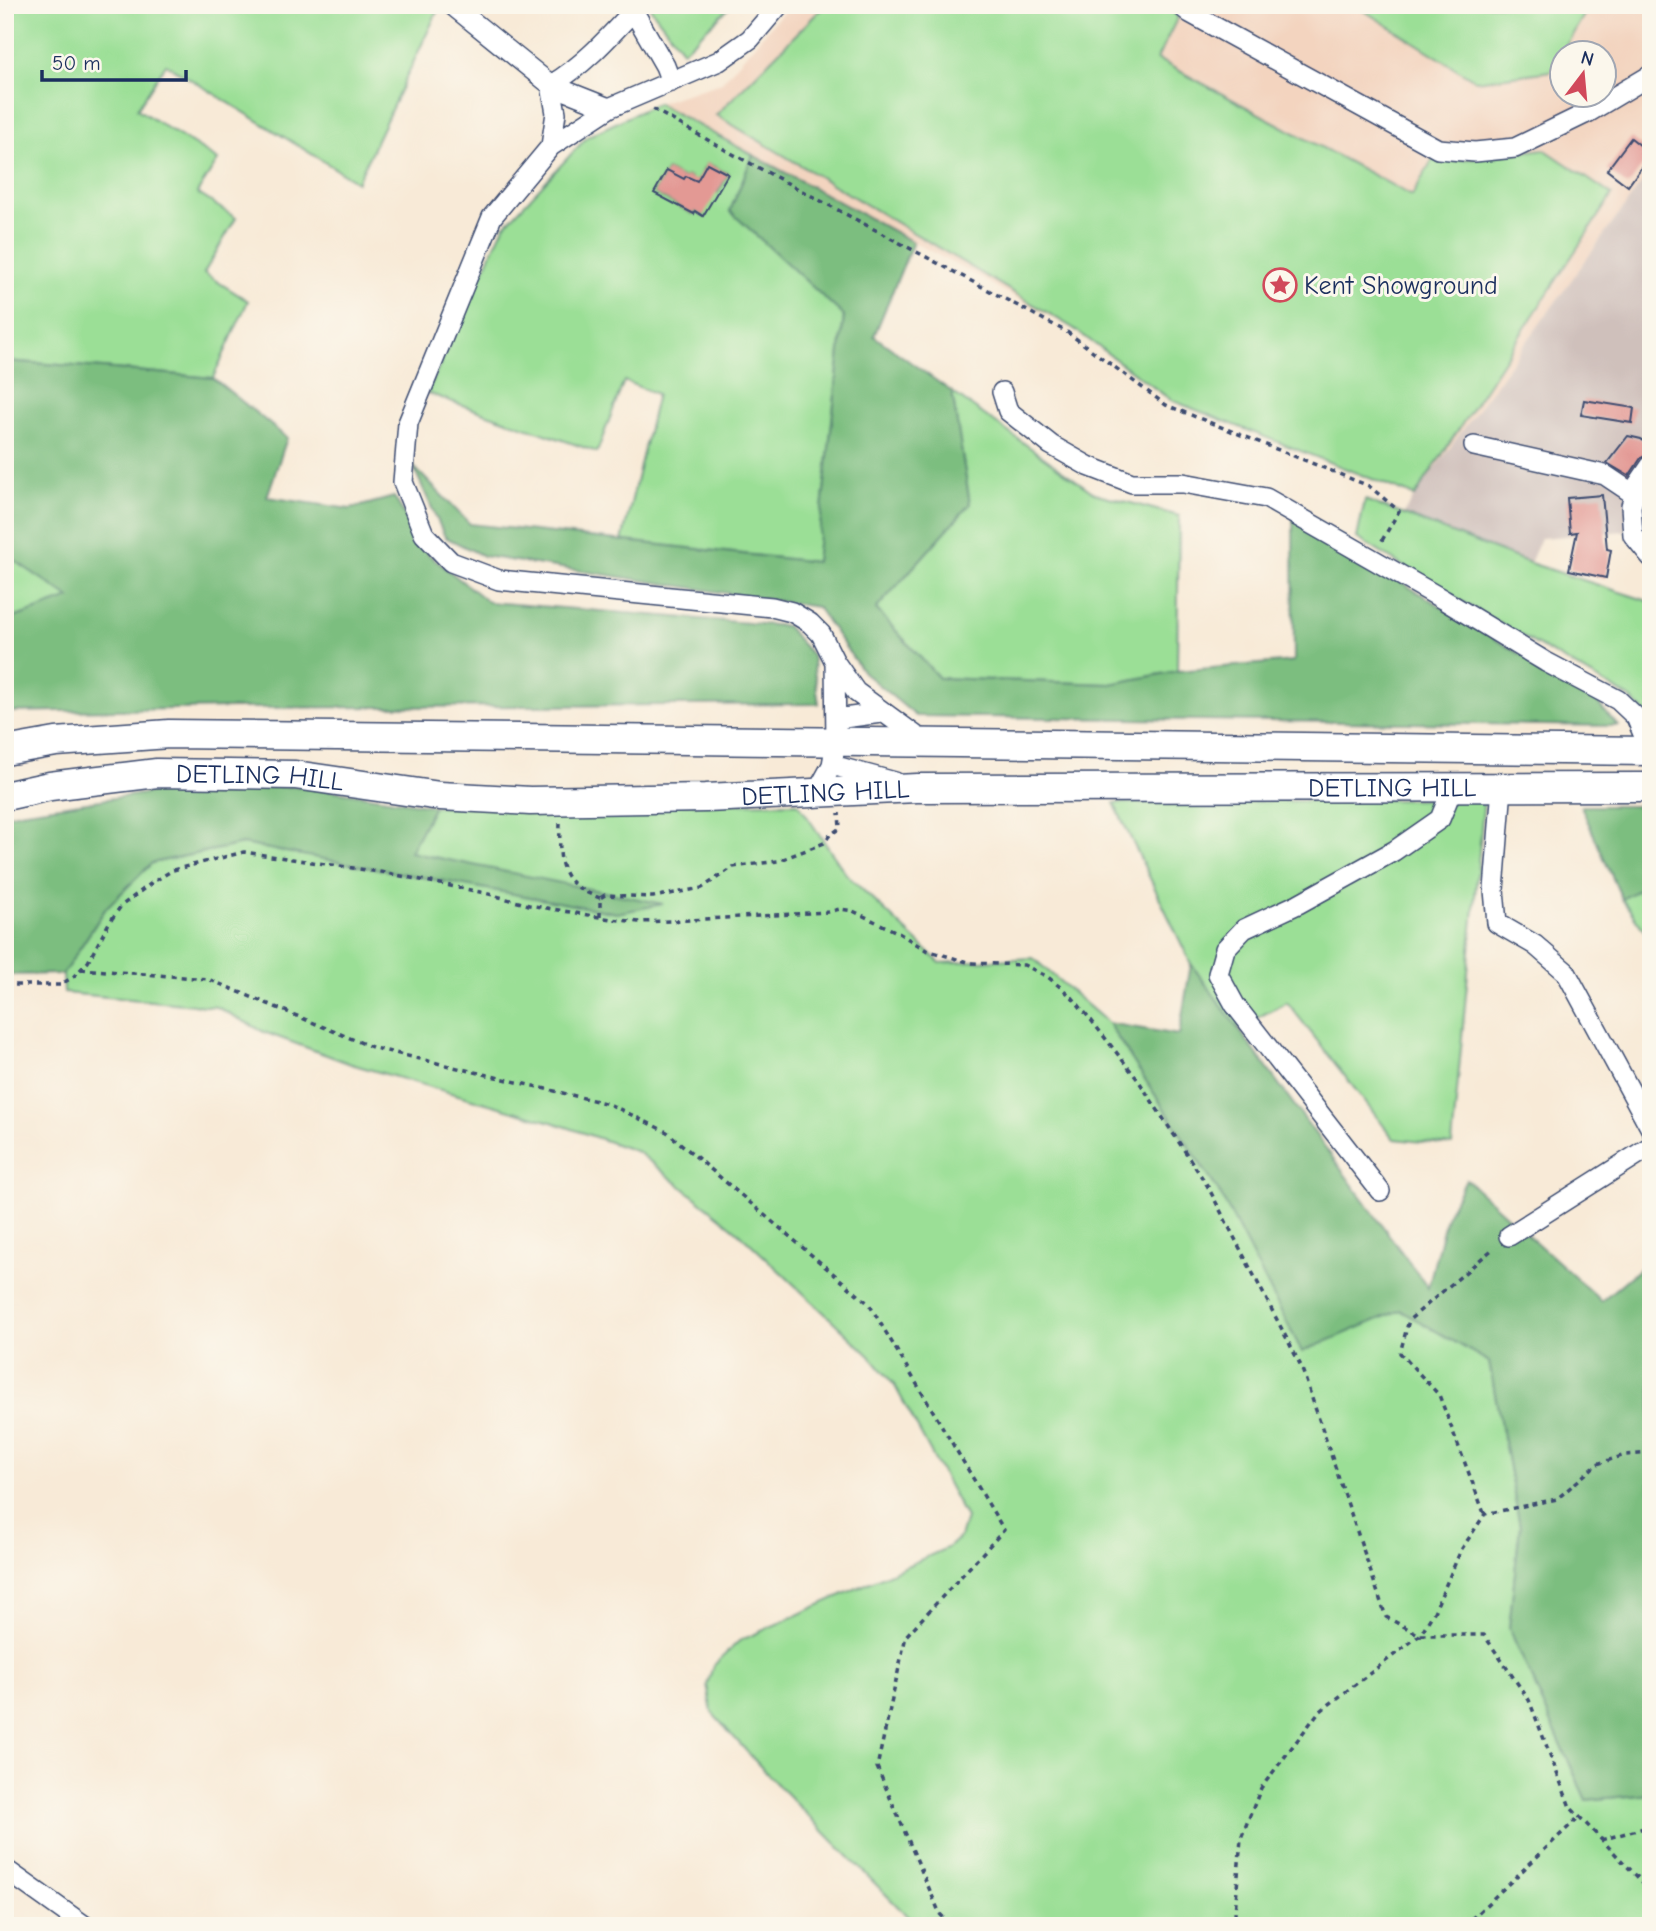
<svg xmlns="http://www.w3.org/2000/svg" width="1656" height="1931" viewBox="0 0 1656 1931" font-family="'Comic Neue',sans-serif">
<rect width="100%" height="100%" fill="#fbf7ec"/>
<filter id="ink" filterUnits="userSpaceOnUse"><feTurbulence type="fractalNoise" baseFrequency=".0143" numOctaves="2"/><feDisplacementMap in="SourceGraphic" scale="14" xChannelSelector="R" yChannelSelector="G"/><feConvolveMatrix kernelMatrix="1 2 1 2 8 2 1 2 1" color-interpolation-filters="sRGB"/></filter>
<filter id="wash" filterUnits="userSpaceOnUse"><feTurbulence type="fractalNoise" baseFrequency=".00686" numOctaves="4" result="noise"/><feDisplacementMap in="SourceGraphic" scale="28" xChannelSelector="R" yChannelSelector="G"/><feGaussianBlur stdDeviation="1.57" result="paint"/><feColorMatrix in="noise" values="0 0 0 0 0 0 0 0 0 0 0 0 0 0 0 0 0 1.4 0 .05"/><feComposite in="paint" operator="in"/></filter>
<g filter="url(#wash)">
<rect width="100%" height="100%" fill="#f8ead7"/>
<path fill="#f3d4bf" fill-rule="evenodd" d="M789,5H1651V170L1415,496L1159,375L657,103L721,83ZM1562,52H1604V94H1562Z"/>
<path fill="#cfc0bb" d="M1651,170V477L1625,531L1541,538L1530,563L1403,515L1415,496Z"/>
<path fill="#9bdf96" stroke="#5b877a" stroke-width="2" fill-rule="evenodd" d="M5,5H436L439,8L357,182L166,64L137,109L218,160L197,193L236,218L204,273L248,301L213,378L103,368L5,361Z
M648,5H732L683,51Z
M825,5H1166L1178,17L1157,59L1412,196L1435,155L1451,161L1544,149L1612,195L1415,496L1171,400L1073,328L716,115Z
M1355,5H1590L1551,71L1476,81Z
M657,103L753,155L730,211L844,315L816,562L622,541L657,394L624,381L597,452L427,393L504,226L588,136ZM707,163L728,174L718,193L708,188L703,216L695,211L693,214L654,193L667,170L684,179L686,176L691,178V184L694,186Z
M952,392L1094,493L1179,516L1177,671L1110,684L939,678L876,609L970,504Z
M1365,500L1530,563L1651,602V715H1648L1630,698L1454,597L1357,538Z
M5,554L71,598L5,621Z
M1484,799L1452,1145L1394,1139L1287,1002L1238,1028L1191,964L1114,803Z
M798,803L846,874L940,963L1033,958L1108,1023L1221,1195L1302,1351L1400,1310L1489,1362L1520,1526L1509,1628L1586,1800L1651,1794V1926H917L769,1776L712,1713L707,1685L713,1666L739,1641L947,1548L960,1537L966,1518L895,1386L870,1356L736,1230L638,1152L555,1123L351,1064L264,1032L217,1007L64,993L63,974L106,908L152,863L243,844L617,913L409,852L434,806Z
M1651,882V940L1622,899Z"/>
<path fill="#7cbe7f" stroke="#4c766e" stroke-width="2" d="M753,155L913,242L874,336L952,392L970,504L876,609L939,678L1110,684L1177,671L1294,661L1293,517L1593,698L1618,726L916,716L863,672L817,607L483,556L445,537L413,466L470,524L816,562L844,316L730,211Z
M5,361L103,368L213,378L287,438L267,497L350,509L394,497L428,554L488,602L786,626L812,655L819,704L232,708L5,712V621L70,598L5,554Z
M302,786L434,806L410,852L663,904L617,913L242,844L152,863L106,908L63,974L5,975V816L19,812L155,792Z
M1581,806H1651V882L1622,899Z
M1191,964L1428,1288L1446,1217L1466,1179L1601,1301L1651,1259V1794L1586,1800L1509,1628L1520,1526L1489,1362L1400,1310L1302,1352L1221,1195L1108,1023L1179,1035Z"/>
<g id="blocks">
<path fill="#e39994" d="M1631,138L1651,154L1628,186L1607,170Z
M707,163L728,174L703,216L695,211L694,214L654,193L667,170L684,179L686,176L697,181Z
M1584,400L1634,408L1632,423L1581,415Z
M1628,436L1641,439L1651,447V453L1641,458L1629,476L1607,463Z
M1602,495L1607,549L1611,550L1606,578L1569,570L1577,532L1570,533L1567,498Z"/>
</g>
</g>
<g filter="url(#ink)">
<use href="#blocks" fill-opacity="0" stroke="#3c4b70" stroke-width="2"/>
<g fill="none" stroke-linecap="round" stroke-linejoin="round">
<defs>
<path id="minor" d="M452,5L551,85L609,108
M630,5L665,66L671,82
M779,5L750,39L719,61L609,108L551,146L492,217L408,423L403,482L424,534L451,562L499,580L772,607L792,612L810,623L821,634L835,662L836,741L832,765L817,792
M1180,5L1190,13L1438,149L1475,152L1515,148L1589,112L1651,75
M551,146L556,113L551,85C584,65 608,38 634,10L633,5
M1002,392L1008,411L1051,445L1088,466L1132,483H1183L1266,498L1444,600L1546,662L1618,700L1636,717L1650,751
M1474,446L1605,475L1635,495
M1651,465L1638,484L1631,506L1633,535L1651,557
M835,662L856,692L923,741
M836,719L881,713
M832,765L895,782
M1502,787L1494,890L1497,923L1535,945L1566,972L1651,1129
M1380,1191L1235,1005L1218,974L1225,949L1244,929L1298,904L1394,851L1440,819L1453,787
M1509,1236L1651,1146
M5,1869L85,1926"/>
<g id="highway">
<path d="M5,751L56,742L169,734L1651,751"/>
<path id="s1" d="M5,796L50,786L157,773L295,775L440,796L530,801L706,798L917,788L1651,787"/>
</g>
</defs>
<use href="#minor" stroke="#3c4b70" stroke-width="22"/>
<use href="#highway" stroke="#3c4b70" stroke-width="31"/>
<path stroke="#3c4b70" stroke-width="3.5" stroke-dasharray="5 5" stroke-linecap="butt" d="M653,109L729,152L1067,332L1166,405L1369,486L1399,511L1380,544
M560,823C559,864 558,883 600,898
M600,917V898L605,895L653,897L702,888L733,867L778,861L824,843L829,836L840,828L839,813
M81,969L208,979L374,1048L609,1104L667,1132L869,1304L1004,1530L906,1636L877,1767L940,1914L952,1926
M5,985H60L73,977L88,962L109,923L121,906L153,882L173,870L244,852L387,873L485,893L529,905L611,919L639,922L671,921L828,912L840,909L853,911L897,932L926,950L971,963L1024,965L1048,977L1072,997L1091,1020L1138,1080L1207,1185L1301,1366L1386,1617L1420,1635H1484L1529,1700L1570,1807L1651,1891
M1484,1513L1439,1395L1400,1353L1409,1320L1494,1248
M1601,1840L1651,1826
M1234,1926L1241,1838L1261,1788L1318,1713L1420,1635L1434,1612L1461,1550L1485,1514L1557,1499L1597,1464L1625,1455L1651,1453
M1464,1926L1579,1817"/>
<use href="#minor" stroke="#fff" stroke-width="19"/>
<use href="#highway" stroke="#fff" stroke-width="28"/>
</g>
</g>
<defs>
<symbol id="sight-ring" viewBox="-11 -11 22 22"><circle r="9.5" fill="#fbf7ec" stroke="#d1495b" stroke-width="1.5"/><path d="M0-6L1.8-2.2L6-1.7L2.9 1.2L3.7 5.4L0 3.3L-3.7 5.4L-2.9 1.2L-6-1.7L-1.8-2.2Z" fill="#d1495b"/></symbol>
</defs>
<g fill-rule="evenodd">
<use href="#sight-ring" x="1261" y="266" width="38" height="38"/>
</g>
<g text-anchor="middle" stroke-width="6" stroke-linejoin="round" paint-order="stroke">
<g font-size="26" fill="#1b2f5e" stroke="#fbf7ec" text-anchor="start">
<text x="1304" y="294">Kent Showground</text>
</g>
<g font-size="26" fill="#1b2f5e" stroke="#fbf7ec">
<text dy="9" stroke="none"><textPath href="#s1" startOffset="257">DETLING HILL</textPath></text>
<text dy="9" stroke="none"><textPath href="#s1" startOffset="1391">DETLING HILL</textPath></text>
<text dy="9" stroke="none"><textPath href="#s1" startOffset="824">DETLING HILL</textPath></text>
</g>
</g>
<rect width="1656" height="1931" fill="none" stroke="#fbf7ec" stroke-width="28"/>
<g transform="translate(1583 74) rotate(16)"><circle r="33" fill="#fbf7ec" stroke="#a1a7b3" stroke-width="2"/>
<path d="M0-5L12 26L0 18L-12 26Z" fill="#d1495b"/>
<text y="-10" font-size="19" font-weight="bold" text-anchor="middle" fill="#1b2f5e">N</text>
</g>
<path d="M42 70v10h144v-10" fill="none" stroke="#1b2f5e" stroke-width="3.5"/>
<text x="52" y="70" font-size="21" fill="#1b2f5e" stroke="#fbf7ec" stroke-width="5" paint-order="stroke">50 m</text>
</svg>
